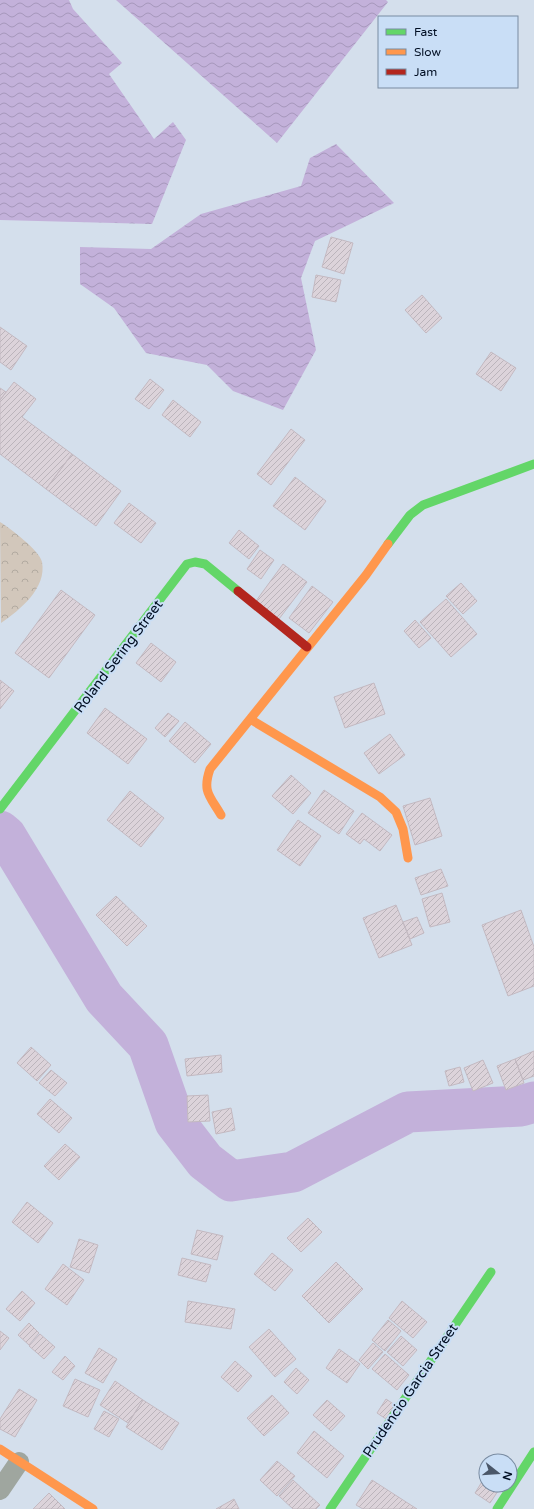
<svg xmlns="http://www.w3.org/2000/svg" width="534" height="1509" viewBox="0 0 534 1509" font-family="'Varela Round',sans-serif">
<defs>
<pattern id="park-crowns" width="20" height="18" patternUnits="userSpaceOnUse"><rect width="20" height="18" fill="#d2c7bb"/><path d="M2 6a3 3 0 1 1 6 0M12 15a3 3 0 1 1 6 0" fill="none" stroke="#b2aaa0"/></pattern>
<pattern id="water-waves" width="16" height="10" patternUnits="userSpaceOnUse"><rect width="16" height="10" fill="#c3b1da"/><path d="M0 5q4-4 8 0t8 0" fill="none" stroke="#a697bb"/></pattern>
<pattern id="building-hatch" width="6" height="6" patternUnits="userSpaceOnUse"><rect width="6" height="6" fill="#dcd3da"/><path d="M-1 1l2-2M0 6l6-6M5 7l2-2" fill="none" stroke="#bbb4bb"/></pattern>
</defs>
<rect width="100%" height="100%" fill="#d4dfec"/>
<path fill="url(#park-crowns)" d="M0,522C10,528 40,551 42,562C47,588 20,610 1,623Z"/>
<path fill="url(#water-waves)" d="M0,0H69L73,9L122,63L109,74L154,139L173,122L186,140L152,224L0,220Z
M116,0H386L388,2L277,143Z
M336,144L394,203L315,241L301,278L316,350L283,410L233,391L207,365L146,353L114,308L80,284V247L151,249L201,214L301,186L310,158Z"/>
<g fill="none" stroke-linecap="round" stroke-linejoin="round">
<path stroke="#c3b1da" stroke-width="41" d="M0,831L6,836L104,998L148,1045L175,1122L205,1161L231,1181L293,1172L408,1112L521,1106L534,1102"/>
</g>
<path fill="url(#building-hatch)" stroke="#c3b9c1" d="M331,237L353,243L344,274L322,267Z
M316,275L341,280L336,302L312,297Z
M422,295L442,318L426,333L405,310Z
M0,327L27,346L11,370L0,362Z
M491,352L516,368L501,391L476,374Z
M150,379L164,390L149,409L135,399Z
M14,382L36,399L22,417L72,454L46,489L0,454V400Z
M0,388L6,392L0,400Z
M173,400L201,422L190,437L162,415Z
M291,429L305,440L271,485L257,474Z
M72,454L121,491L96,526L46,489Z
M295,477L326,501L305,530L273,506Z
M129,503L156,523L141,543L114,523Z
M239,530L259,546L249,559L229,543Z
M260,550L274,560L261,579L247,569Z
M283,564L307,582L279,619L256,601Z
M461,583L477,601L463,614L446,596Z
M312,586L333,602L309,633L289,618Z
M61,590L95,615L49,678L15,653Z
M446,599L477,634L451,657L420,622Z
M415,620L431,638L419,648L404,631Z
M151,643L176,662L161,682L136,663Z
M0,680L14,691L0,709Z
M374,683L385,714L345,728L334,697Z
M105,708L147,739L128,764L87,733Z
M168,713L179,721L165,737L155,728Z
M185,722L211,744L195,763L169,741Z
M390,734L405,755L379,774L364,753Z
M291,775L311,793L293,814L272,796Z
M324,790L354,811L339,834L308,813Z
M130,791L164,818L141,847L107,820Z
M430,798L442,836L415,845L403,806Z
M362,813L392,835L380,851L364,839L360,844L346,834Z
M298,820L321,836L300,866L277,850Z
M441,869L448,886L421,895L415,878Z
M442,893L450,922L430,927L422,899Z
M116,896L147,926L127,946L96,915Z
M396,905L412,945L379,958L363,918Z
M521,910L534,947V986L508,996L482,925Z
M417,917L424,933L410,939L403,922Z
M31,1047L51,1065L37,1081L17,1063Z
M534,1051V1076L523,1080L515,1059Z
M221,1055L222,1072L187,1076L185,1059Z
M515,1059L524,1083L506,1090L497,1066Z
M483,1060L493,1083L473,1091L464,1068Z
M460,1067L464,1082L449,1086L445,1071Z
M51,1070L67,1083L55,1096L39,1083Z
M208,1095L210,1121L188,1122L187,1096Z
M50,1099L72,1118L59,1133L37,1114Z
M231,1108L235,1130L216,1134L212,1112Z
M65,1144L80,1157L59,1180L44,1166Z
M27,1202L53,1223L38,1243L12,1222Z
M308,1218L322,1232L301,1252L287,1238Z
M197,1230L223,1236L217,1260L191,1254Z
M79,1239L98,1245L89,1273L70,1267Z
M272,1253L293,1270L275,1291L254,1274Z
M182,1258L211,1265L206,1282L178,1275Z
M336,1262L363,1289L329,1323L302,1296Z
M63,1264L84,1280L67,1305L45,1289Z
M22,1291L35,1303L20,1321L6,1309Z
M188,1301L235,1309L231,1329L185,1322Z
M402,1301L427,1322L413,1338L389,1318Z
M388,1320L401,1331L385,1351L372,1340Z
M29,1323L39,1333L29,1345L18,1335Z
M269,1329L296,1359L275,1377L249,1347Z
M0,1331L9,1338L0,1350Z
M40,1334L55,1347L44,1359L29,1346Z
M401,1336L417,1350L403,1366L387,1352Z
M373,1343L383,1352L368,1369L359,1360Z
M99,1348L117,1359L103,1383L85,1373Z
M339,1349L360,1364L347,1383L326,1368Z
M385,1354L409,1375L397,1390L372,1369Z
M65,1356L75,1366L63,1380L52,1372Z
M235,1361L252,1376L238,1392L221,1377Z
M296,1368L309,1380L297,1394L284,1382Z
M75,1379L100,1390L88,1417L63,1406Z
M115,1381L143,1400L128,1423L100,1405Z
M19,1389L37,1400L15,1437L0,1429V1419Z
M272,1395L289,1413L264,1436L247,1418Z
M386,1399L395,1405L386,1419L377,1413Z
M143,1400L179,1423L162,1450L126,1427Z
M327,1400L345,1416L331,1431L313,1415Z
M104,1411L119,1419L109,1437L94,1429Z
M314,1431L344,1456L327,1478L297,1453Z
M277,1461L295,1476L277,1496L260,1480Z
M293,1480L320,1505L316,1509H293L279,1496Z
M372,1480L417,1509H363L356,1505Z
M483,1480L486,1482V1485H490L498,1491L490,1503L475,1493Z
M49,1493L65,1509H33Z
M234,1499L239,1509H216Z"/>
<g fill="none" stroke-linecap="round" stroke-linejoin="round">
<path stroke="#9fa69f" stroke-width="20" d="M0,1490L19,1462"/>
<path stroke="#63d668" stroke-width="9" d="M388,544L410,515L423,505L534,464
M0,809L187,564L195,562L205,564L238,591
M330,1509L491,1272
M497,1509L534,1452"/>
<path stroke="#ff974d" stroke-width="9" d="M250,719L380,797L396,812L403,829L408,858
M221,815C210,796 202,792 210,769L366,575L388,544
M0,1449L93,1509"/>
<path stroke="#b3261e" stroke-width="9" d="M238,591L307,647"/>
</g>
<g text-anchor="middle" stroke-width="4" stroke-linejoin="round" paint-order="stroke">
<g font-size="14" fill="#000e22" stroke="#c9def6">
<text transform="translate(118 656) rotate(-53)" y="5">Roland Sering Street</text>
<text transform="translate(410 1390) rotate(-56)" y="5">Prudencio Garcia Street</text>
</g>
</g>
<rect x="378" y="16" width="140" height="72" fill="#c9def6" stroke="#798ba1"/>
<rect x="386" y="29" width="20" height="6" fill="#63d668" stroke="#798ba1"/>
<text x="414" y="36" font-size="12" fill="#000e22">Fast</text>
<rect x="386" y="49" width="20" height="6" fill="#ff974d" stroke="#798ba1"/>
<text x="414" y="56" font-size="12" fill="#000e22">Slow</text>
<rect x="386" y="69" width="20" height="6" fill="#b3261e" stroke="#798ba1"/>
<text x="414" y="76" font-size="12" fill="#000e22">Jam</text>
<g transform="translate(498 1473) rotate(107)"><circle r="19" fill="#c9def6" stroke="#798ba1"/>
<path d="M0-3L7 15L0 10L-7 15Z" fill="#4a5769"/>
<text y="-6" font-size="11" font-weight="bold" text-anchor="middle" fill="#000e22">N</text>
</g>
</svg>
